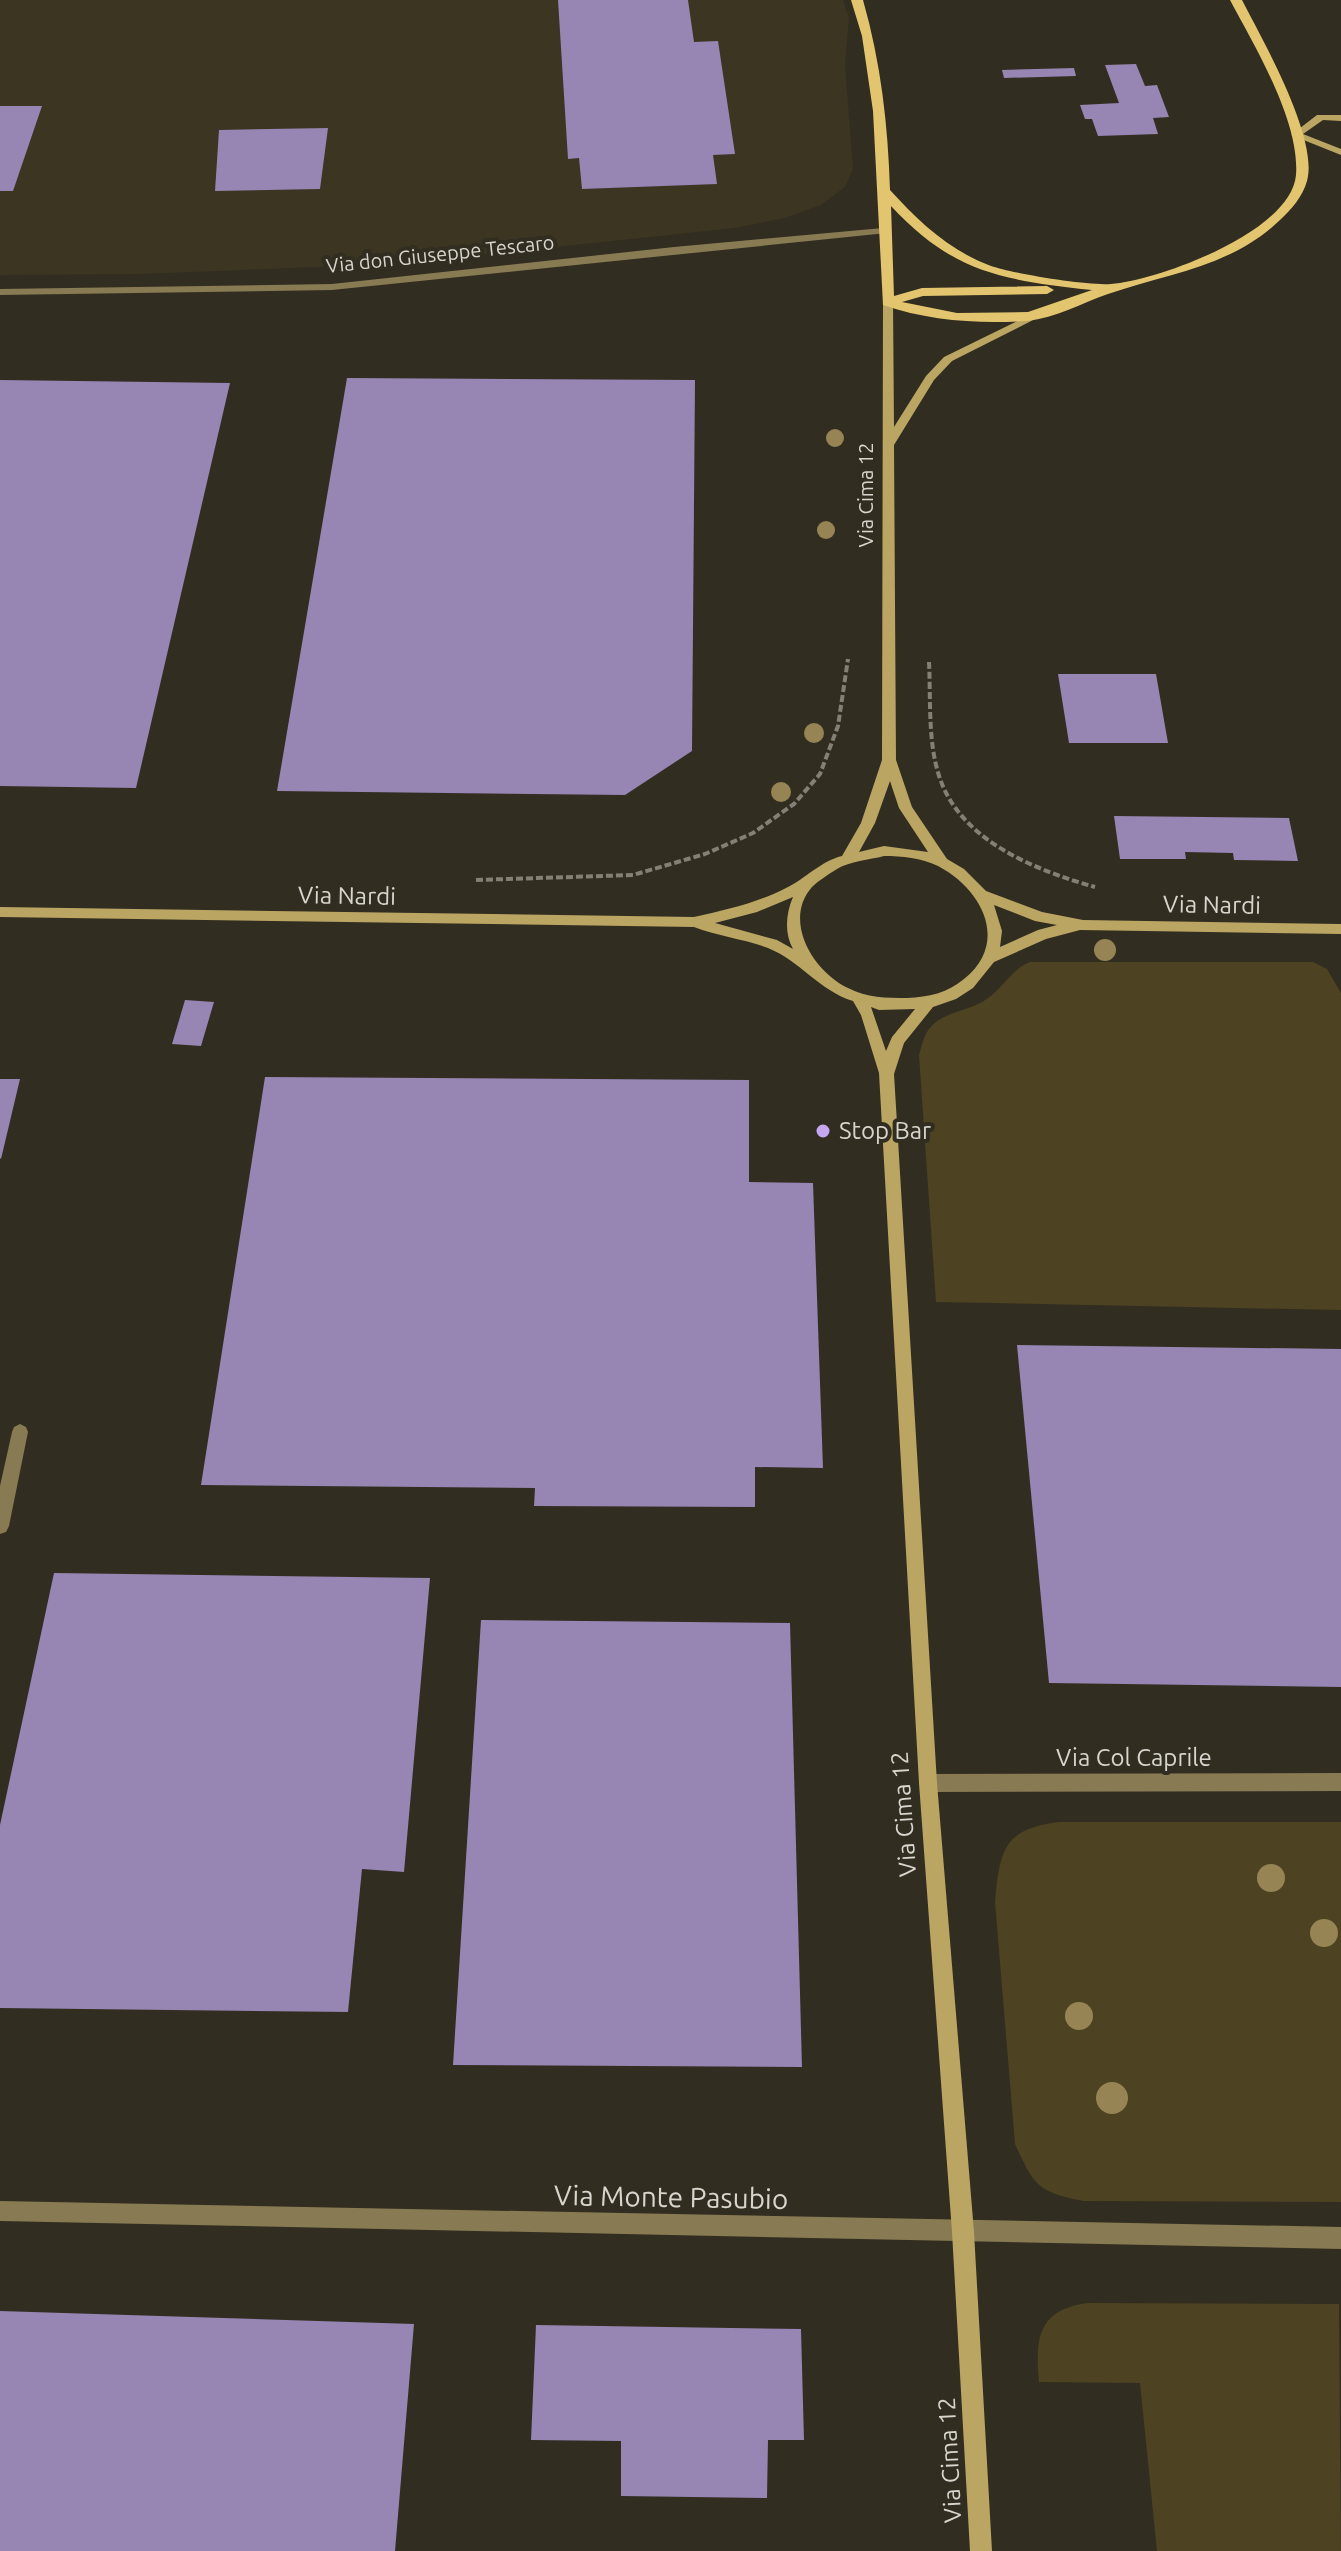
<svg xmlns="http://www.w3.org/2000/svg" width="1341" height="2551" viewBox="0 0 1341 2551" font-family="Ubuntu,sans-serif">
<rect width="100%" height="100%" fill="#322d21"/>
<path fill="#3b3522" d="M0,0H843L849,17L845,65L853,169L845,187L821,205L785,218L735,228L393,264L140,274L0,275Z"/>
<path fill="#4d4221" d="M1030,962H1313L1327,969L1341,993V1310L936,1302L919,1055C923,1042 924,1031 936,1022C949,1012 968,1010 982,1002C1001,992 1011,969 1030,962Z
M1059,1822H1341V2202L1084,2201C1037,2192 1034,2185 1015,2144L995,1902C1000,1850 1003,1829 1059,1822Z
M1087,2303L1339,2304L1341,2551H1157L1140,2383L1039,2382C1035,2338 1038,2310 1087,2303Z"/>
<path fill="#9785b3" d="M558,0H688L694,42L718,41L735,154L713,155L717,184L582,189L579,158L568,159Z
M1136,64L1145,86L1157,85L1169,117L1153,118L1158,134L1098,136L1092,119H1085L1080,105L1119,103L1105,65Z
M1074,68L1076,76L1004,78L1002,70Z
M0,106H42L13,191H0Z
M328,128L320,189L215,191L219,130Z
M347,378L695,380L692,751L625,795L277,791Z
M0,380L230,383L136,788L0,786Z
M1058,674H1156L1168,743H1069Z
M1114,816L1289,818L1298,861L1234,860L1233,853L1185,852L1186,859H1120Z
M185,1000L214,1002L201,1046L172,1044Z
M265,1077L749,1080V1182L813,1183L823,1468L755,1467V1507L534,1506L535,1488L201,1485Z
M0,1079H20L1,1159L0,1158Z
M1017,1345L1341,1349V1687L1049,1683Z
M54,1573L430,1578L404,1872L362,1869L348,2012L0,2008V1825Z
M481,1620L790,1623L802,2067L453,2065Z
M0,2311L414,2324L395,2551H0Z
M536,2325L801,2329L804,2440H768L767,2498L621,2496V2441L531,2440Z"/>
<g fill="none" stroke-linecap="round" stroke-linejoin="round">
<path stroke="#848076" stroke-width="4" stroke-dasharray="7 3" stroke-linecap="butt" d="M929,662C931,701 927,747 942,784C966,843 1038,871 1095,887
M476,880L633,875L705,854L753,833L794,804L820,774L838,726L848,659"/>
<path fill="#887a52" fill-rule="evenodd" d="M883,228L888,231L887,233L332,290L0,295V289L332,284L674,247Z
M20,1424L26,1427L28,1432L9,1526L6,1532L0,1534V1486L12,1432L14,1427Z
M1341,1773V1791L928,1792L921,1790L919,1783L921,1776L928,1774Z
M0,2201L1341,2227V2249L0,2221Z"/>
<path fill="#bba563" fill-rule="evenodd" d="M1317,115H1341V121L1323,120L1303,134L1341,149V155L1291,135Z
M888,299L893,302L894,427L926,376L944,357L1032,314L1041,316L952,361L934,380L894,445L896,760L912,807L947,859L964,869L986,891L1042,912L1083,920L1341,924V934L1080,930L1046,939L994,962L973,988L956,999L933,1007L904,1043L894,1074L937,1783L974,2232L992,2551H970L952,2232L919,1783L879,1073L861,1015L853,1001C820,991 800,961 768,948C744,939 717,936 694,927L0,917V907L694,917C726,910 757,903 786,888C805,879 821,861 842,856L861,823L882,760L883,302ZM890,781L899,808L928,852L884,846L859,852L875,823ZM884,856C902,856 921,858 938,866C982,889 1010,942 964,979C947,993 929,997 907,998C886,998 867,998 848,988C814,972 782,921 812,887C818,881 829,874 837,869C850,861 869,860 884,856ZM793,897C786,913 784,933 793,949L777,940L715,923L757,912ZM994,905L1035,921L1057,925L1038,930L1000,947L1002,931ZM871,1007L879,1010L915,1009L892,1037L886,1051Z"/>
<path fill="#e3c56f" fill-rule="evenodd" d="M851,0H863C881,63 888,125 890,190C919,222 950,251 991,266C1015,274 1087,286 1111,284C1159,280 1291,232 1296,175C1300,121 1255,47 1230,0H1242C1262,39 1319,138 1307,181C1303,196 1291,210 1280,220C1231,267 1169,273 1108,294C1082,303 1056,318 1027,321C979,324 929,321 883,305L873,111L862,36ZM891,206C954,274 1004,280 1092,290L1028,312L957,313L902,302L923,296L1047,294L1054,290L1047,286L922,288L894,296Z"/>
</g>
<g fill="#968455">
<circle cx="835" cy="438" r="9"/>
<circle cx="826" cy="530" r="9"/>
<circle cx="814" cy="733" r="10"/>
<circle cx="781" cy="792" r="10"/>
<circle cx="1105" cy="950" r="11"/>
<circle cx="1271" cy="1878" r="14"/>
<circle cx="1324" cy="1933" r="14"/>
<circle cx="1079" cy="2016" r="14"/>
<circle cx="1112" cy="2098" r="16"/>
</g>
<circle fill="#c5a7f1" stroke="#322d21" stroke-width="3" cx="823" cy="1131" r="8"/>
<g text-anchor="middle" stroke-width="8" stroke-linejoin="round" paint-order="stroke">
<g font-size="20" fill="#d7d5cd" stroke="#322d21">
<text transform="translate(440 254) rotate(-6)" y="7">Via don Giuseppe Tescaro</text>
<text transform="translate(866 495) rotate(-90)" y="7">Via Cima 12</text>
</g>
<g font-size="24" fill="#d7d5cd" stroke="#322d21">
<text transform="translate(347 896) rotate(1)" y="8">Via Nardi</text>
<text transform="translate(1212 905) rotate(1)" y="8">Via Nardi</text>
<text x="1134" y="1766">Via Col Caprile</text>
<text transform="translate(904 1814) rotate(-94)" y="8">Via Cima 12</text>
<text transform="translate(950 2460) rotate(-93)" y="8">Via Cima 12</text>
</g>
<g font-size="24" fill="#d7d5cd" stroke="#322d21" text-anchor="start">
<text x="839" y="1139">Stop Bar</text>
</g>
<g font-size="28" fill="#d7d5cd" stroke="#322d21">
<text transform="translate(671 2197) rotate(1)" y="10">Via Monte Pasubio</text>
</g>
</g>
</svg>
